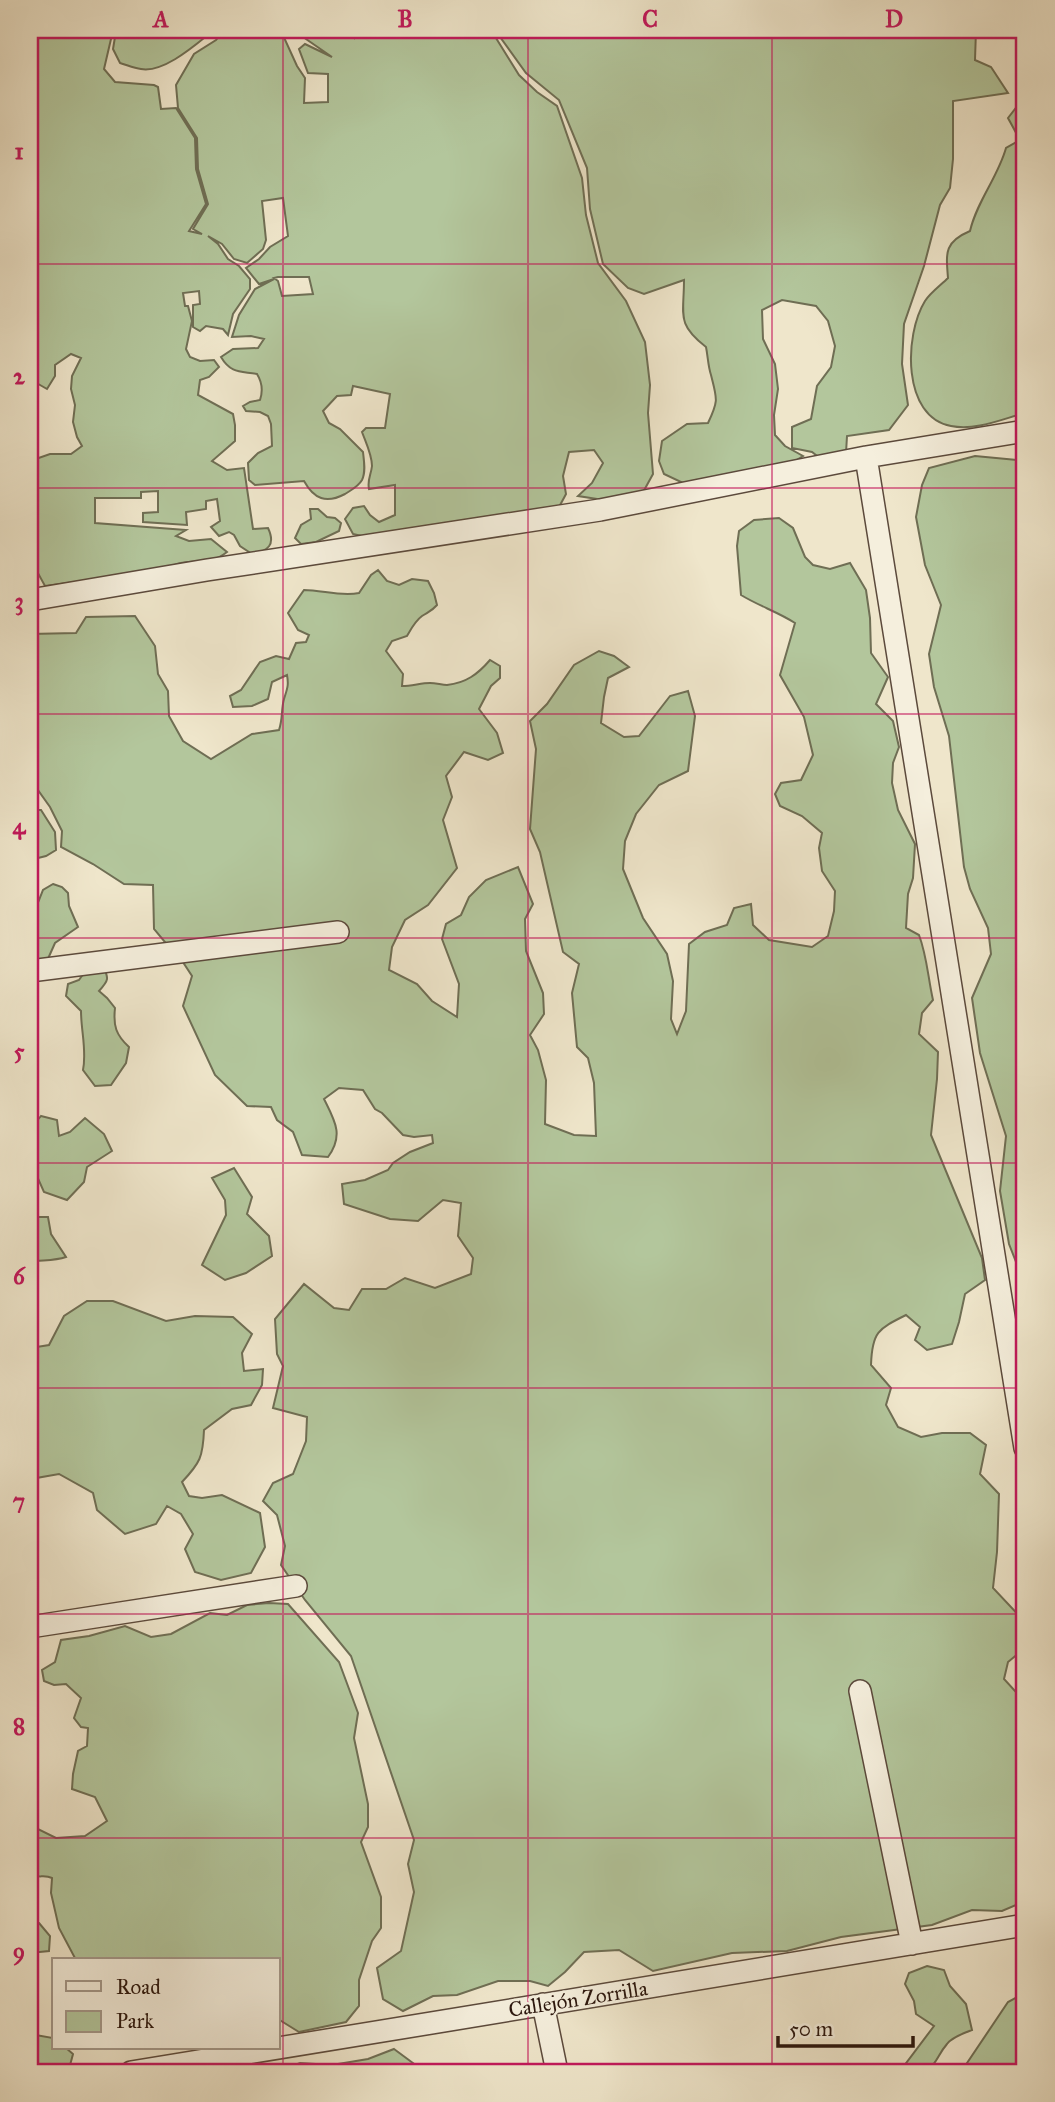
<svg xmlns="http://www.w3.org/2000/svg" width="1055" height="2102" viewBox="0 0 1055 2102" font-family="'IM FELL Great Primer',serif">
<rect width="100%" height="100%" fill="#efe6cb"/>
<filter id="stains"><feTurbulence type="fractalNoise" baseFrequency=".00286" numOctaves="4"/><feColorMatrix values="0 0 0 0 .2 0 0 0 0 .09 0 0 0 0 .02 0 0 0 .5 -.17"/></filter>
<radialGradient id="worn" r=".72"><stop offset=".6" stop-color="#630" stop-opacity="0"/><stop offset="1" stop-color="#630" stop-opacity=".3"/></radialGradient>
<path fill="#b3c69c" stroke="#6f6e54" stroke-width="2" fill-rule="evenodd" d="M30,30H119L111,39L104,69L115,82L154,85L158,87L161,109L176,108L195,138L196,169L206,204L189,231L202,234L193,229L208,204L198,169L197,138L178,108L176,85L194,54L216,40L224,30H279L282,33L297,66L305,78L304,103L328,102V74L308,73L299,49L305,44L332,57L293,30H351L355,39L353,30H491L519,75L537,92L557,106L582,178L586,215L598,263L626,301L645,342L650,385L648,413L653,474L642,494L610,501L578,496L592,483L603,463L594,450L569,452L563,476L566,494L559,507L375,539L353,534L345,519L353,508L364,506L370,515L379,522L395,515V485L369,489C367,480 371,475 372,466C372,455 366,443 362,432L366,428H385L390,394L353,386L351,395L337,396L323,411L329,423L340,429L363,452C364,461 366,472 362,480C358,487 351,490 345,494C326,504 314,499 304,481L255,485L249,480L248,463L258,453L272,446L271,424L268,416L260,412L246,411L243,406L250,402L260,400C263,391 262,382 257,374C241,371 231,374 221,357L233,349L258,348L264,339L251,336L232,337L239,315L255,289L274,279L259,284L246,268L259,259L270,247L288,236L283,198L262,201L266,240L263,249L247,263L234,259L222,244L208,236L218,244L228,259L239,266L250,279V289L233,314L228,335L223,329L206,326L200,331L193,327V305L200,304L199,291L183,293L185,306H188L192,321L186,349L190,357L200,361L214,360L219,367L209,377L200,380L198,395L233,414L235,425V441L212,461L227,470L244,468L253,529L268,528C276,545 268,551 252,554L240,546L234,535L229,532L219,536L211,527L220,521L217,499L206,501V509L186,512L187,525L143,522V513L158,512V491L141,492V498H95V523L186,530L176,536L189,541L211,539L227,552C209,566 199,559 181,563C175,564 169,567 164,570L45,586L33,564L30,561V461L50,454H71L82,446L77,437L73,422L75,405L71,389L72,376L81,358L71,354L55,365V376L47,389L33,381L30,382ZM278,277H309L313,294L282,296L278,281L274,278Z
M127,30H209V34C193,47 163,73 141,69C134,68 127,65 120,63L113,49L115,37Z
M495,30H976L975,60L991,67L1008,93L953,101V159L950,188L940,205L924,266L904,324L902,364L908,405L889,430L847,436L846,453L821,459L812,452L792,448V427L811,419L817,386L831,367L835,346L828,321L816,306L782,300L762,310L763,339L775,364L778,389L774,415L775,435L785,446L803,456L784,468L683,483L664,474L659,461L662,441L687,424L708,423C719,400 717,399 711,375C708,366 708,357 706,347C676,324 684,315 684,280L644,294L628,288L603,264L590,209L587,168L559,100L526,73Z
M1025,96V413C1002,419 976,431 951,426C902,417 904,335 925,301C930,293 941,285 948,278C946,253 944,242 970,231C977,201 998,177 1006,148L1020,140L1008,118Z
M975,456L1017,460L1025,457V1285L1009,1244L1000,1191L1006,1136L980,1053L972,998L991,954L988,928L970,889L964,867L949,736L934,687L929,654L941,605L925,565L916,517L922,485L929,468Z
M310,509H318L327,517L335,518L341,523L339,531L316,542L301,544L295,538L301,525L311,519Z
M779,518L793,528L805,557L813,565L830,569L850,563L866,590L870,618L871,653L888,677L876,704L893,721L899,747L893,763L892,783L898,810L915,844L913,878L908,894L906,928L919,935C927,956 928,978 933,1000L922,1013L919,1034L938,1052L937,1079L931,1135L982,1258L985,1280L965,1294L959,1322L952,1344L927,1350L915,1340L920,1327L906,1315C878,1329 872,1332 871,1365L891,1388L886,1405L898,1427L921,1437L942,1433H970L986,1445L980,1474L999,1494L997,1552L993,1588L1025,1622V1648L1008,1662L1004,1679L1025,1702V1901L1002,1911L972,1910L932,1925L841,1937L787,1951L732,1953L653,1971L619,1950L584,1952L565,1972L548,1986L530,1981H498L457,1995L433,1996L403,2011L383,1999L377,1968L401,1951L414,1892L408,1864L414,1840L351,1656L305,1600L281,1565L285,1546L277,1515L263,1501L273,1483L293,1474L306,1441L307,1417L273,1408L283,1366L277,1354L275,1319L304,1284L334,1308L349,1310L362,1289H386L405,1278L435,1288L471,1274L473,1258L458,1236L461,1203L443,1200L418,1221L390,1219L344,1204L342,1184L365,1180L388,1170L393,1163L410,1152L433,1143L432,1135L414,1137L403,1135L382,1113L375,1109L363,1090L339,1088L324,1099C335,1121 344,1135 328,1157L302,1155L293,1132L277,1120L271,1107L247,1106L215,1075L183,1006L192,976L175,950L169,947L154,929L153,885L124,884L93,864L61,847L62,831L50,807L35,786L30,785V634L76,633L86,617L135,616L155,646L158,674L168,691L169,716L183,741L211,759L252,734L279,730C283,718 281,710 284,699C287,689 289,686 287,675L272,682L268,699L252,706L233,707L230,696L241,690L260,662L276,656L289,659L296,643L306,642L309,635L298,630L288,613L304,590C322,590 341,597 359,593L371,575L378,570L387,581L399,585L412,579L428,581L434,593L437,605C432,611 428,612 422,616C415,621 411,629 407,636L392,641L386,651L403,674L402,686C412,686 421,683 430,683C436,683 442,685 447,685C466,683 478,674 490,660L500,666V678L491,686L479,709L497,733L503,753L488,760L464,752L446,776L452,797L443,820L457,868L428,905L405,920L392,947L389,970L417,984L432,1001L457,1017L459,984L442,939L446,924L461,915L469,897L486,880L518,867L533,904L525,919L526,951L543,993L544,1014L530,1035L538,1050L546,1080L545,1124L574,1135L596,1136L594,1083L588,1058L577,1047L572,993L579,964L563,952L540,852L530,829L536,749L530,721L547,704L574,665L599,651L614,656L629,667L608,678L604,697L601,723L624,737L639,736L670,696L688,691L695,716L688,771L659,785L636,814L625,841L623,869L643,918L667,954L673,981L671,1019L677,1034L686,1011L689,944L705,932L727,925L734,908L751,904L753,925L769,940L812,947L828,936L834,911L835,891L822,871L819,848L822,833L802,816L780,806L775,794L781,783L801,780L813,755L804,717L780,675L795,623C778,612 759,606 741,595L737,546L739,531L754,520Z
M30,810H41L55,832L56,850L46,856L30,860Z
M53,884L62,887L68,893L69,906L78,927L55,943L43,970L30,977V923L43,890Z
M103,965C109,979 109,980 99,991L107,998L115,1008C113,1026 116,1035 129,1047L126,1063L111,1085L95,1086L83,1070C87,1051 81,1031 81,1011L66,996L68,984L79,980L89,966Z
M41,1116L57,1120L59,1136L70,1132L85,1118L104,1134L112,1151L87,1167L84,1182L67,1200L44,1192C37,1178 24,1145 30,1130C32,1125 38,1120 41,1116Z
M234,1168L252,1197L247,1214L269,1236L272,1256L246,1273L225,1280L202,1265L226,1215L225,1200L212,1178Z
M33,1217H48L51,1234L66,1257C54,1261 42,1260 30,1262V1219Z
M87,1301H113L166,1321L195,1316L233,1317L252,1334L242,1353L244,1371L263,1369L262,1385L251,1405L232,1409L204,1430C203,1457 200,1463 182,1482L189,1496L202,1498L222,1495L260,1513L265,1547L251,1573L221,1580L195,1572L185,1549L193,1534L181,1514L167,1506L156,1524L125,1534L97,1510L93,1493L59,1474L31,1479L30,1482V1348L49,1345L64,1316Z
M269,1603L288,1604L339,1662L358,1713L354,1738L368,1804V1827L361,1842L381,1897V1928L372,1941L359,1980V2006L346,2022L299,2032L278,2019V1960H76L59,1928L51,1893L52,1878C44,1874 38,1879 30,1874V1825L56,1838L85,1836L107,1821L95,1797L72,1789L73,1774L78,1751L87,1746L88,1728L81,1727L74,1718L81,1698L66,1684L54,1685L44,1681L42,1670L55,1662L61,1640L89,1636L125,1626L151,1637L171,1634L210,1613L227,1615L247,1605Z
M39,1923L50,1936L49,1951L30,1953V1925Z
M927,1966L944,1970L950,1986L966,2004L972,2030C964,2033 952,2037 947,2044C933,2060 938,2072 910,2072L904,2066L934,2026L916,2014L914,2001L905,1984L909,1973Z
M1025,1993V2072H961L1008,2002Z
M30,2034L53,2038L54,2048H66L73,2054L69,2069L60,2072H30Z
M394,2049L425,2072H276L300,2063L332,2065L368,2059Z"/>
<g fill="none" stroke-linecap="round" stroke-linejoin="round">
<defs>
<path id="minor" d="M866,457L1025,1448
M30,600L207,570L600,510L866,457L1025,431
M30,971L338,932
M30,1627L296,1586
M860,1691L912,1944
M543,2004L557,2072
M131,2072C429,2023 728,1976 1025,1925"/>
</defs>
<use href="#minor" stroke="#5c4a3c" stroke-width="24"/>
<use href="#minor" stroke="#f5efdd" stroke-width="21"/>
</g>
<path fill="none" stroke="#c2185b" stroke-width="2" stroke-opacity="0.55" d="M283,30V2072M528,30V2072M772,30V2072M30,264H1025M30,488H1025M30,714H1025M30,938H1025M30,1163H1025M30,1388H1025M30,1614H1025M30,1838H1025"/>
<g text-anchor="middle" stroke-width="5" stroke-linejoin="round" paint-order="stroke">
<g font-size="21" fill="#2b160d" stroke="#f5efdd">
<text transform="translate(578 1999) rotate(-9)" y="7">Callejón Zorrilla</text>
</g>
</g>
<rect width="1055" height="2102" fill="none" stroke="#efe6cb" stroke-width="77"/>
<rect x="52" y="1958" width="228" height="91" fill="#f5efdd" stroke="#a4988a" stroke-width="2"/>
<rect x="66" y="1981" width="35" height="10" fill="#f5efdd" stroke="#a4988a" stroke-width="2"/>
<text x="116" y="1994" font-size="21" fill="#2b160d">Road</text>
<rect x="66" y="2011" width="35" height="21" fill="#b3c69c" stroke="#a4988a" stroke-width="2"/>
<text x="116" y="2028" font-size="21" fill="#2b160d">Park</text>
<path d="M778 2036v10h135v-10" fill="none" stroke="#2b160d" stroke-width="3.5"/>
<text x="789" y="2036" font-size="21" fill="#2b160d" stroke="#f5efdd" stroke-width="5" paint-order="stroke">50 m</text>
<rect x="38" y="38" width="978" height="2026" fill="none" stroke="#c2185b" stroke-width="2.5"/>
<g font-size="23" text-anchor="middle" font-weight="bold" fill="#c2185b">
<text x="161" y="27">A</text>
<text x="405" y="27">B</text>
<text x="650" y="27">C</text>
<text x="894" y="27">D</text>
<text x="19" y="159">1</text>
<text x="19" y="384">2</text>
<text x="19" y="609">3</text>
<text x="19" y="834">4</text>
<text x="19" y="1059">5</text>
<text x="19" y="1284">6</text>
<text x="19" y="1509">7</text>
<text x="19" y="1734">8</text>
<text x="19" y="1959">9</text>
</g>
<rect width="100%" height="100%" filter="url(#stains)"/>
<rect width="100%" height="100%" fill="url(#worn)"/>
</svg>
